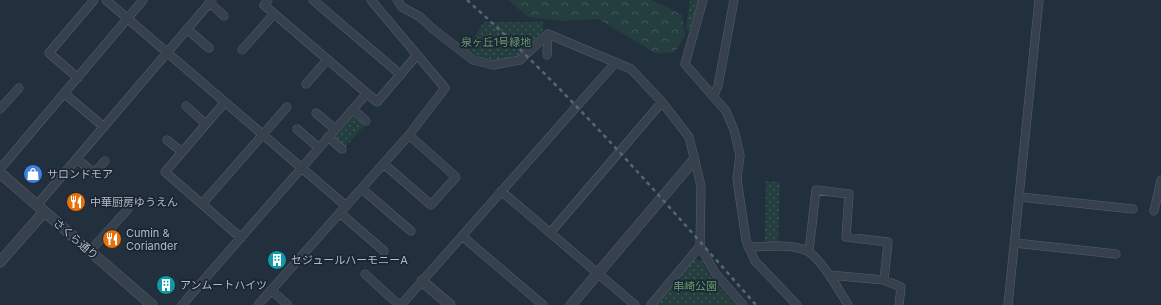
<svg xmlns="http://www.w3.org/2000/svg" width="1161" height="305" viewBox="0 0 1161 305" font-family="Inter,'Noto Sans JP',sans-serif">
<defs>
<pattern id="forest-crowns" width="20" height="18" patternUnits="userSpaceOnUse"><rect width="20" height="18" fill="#243d3e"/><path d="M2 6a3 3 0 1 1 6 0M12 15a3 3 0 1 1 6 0" fill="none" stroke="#415759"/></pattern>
<pattern id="park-dots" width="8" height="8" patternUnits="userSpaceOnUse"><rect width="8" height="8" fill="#243d3e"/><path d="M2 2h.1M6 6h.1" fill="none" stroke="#415759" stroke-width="1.8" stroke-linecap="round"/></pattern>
</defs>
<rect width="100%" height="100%" fill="#22303d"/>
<path fill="url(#forest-crowns)" d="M508,0H652L682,15L685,35L675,52L657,54L598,19L561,21L528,17Z"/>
<path fill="url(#park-dots)" d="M690,0H699L689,31L686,29Z
M484,22H543L542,36C534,43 525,55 515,59C498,66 480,63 466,51Z
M352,114L366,124L345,147L334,137Z
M766,181L780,182L778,242H765Z
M695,259L702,261L711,278L736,305H656Z"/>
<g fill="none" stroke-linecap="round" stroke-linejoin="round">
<defs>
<path id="minor" d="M106,0L346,206
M268,0L264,5L377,102L417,55
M313,0L401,75
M397,0L402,7L420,17L433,29L473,60L493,65L520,60L548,34L631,69L662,102L689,137L701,186L700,246L715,273L743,305
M703,0L685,64L726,111L734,130L740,155L737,179L746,240L755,261L797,305
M210,3L224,16
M187,29L209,48
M242,50L274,14
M547,55L548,34
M78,78L49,53L94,0
M306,84L327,60
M65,94L104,127
M714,95L718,86L734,0
M225,102L165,172L241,238
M186,106L206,124
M0,109L19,88
M353,109L366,121
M316,113L335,129
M297,129L319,148
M328,137L342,149
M167,140L182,152
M77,159L94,173L105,161
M384,164L431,205L456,177L409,135
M0,169L143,0
M362,189L411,231
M501,191L635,305
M1020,197L1133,209
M202,204L287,107
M37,205L212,0
M1154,211L1161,180
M340,213L384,251
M550,233L662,102
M462,236L543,305
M1015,243L1116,254
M748,247C766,247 791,243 807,251C819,256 841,293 848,305
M90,251L128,209
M809,251L816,190L849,194L846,237L888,242L884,280L901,287L899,305
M365,274L399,305
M829,275L884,280
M271,290L288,305
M182,305L367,93
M258,305L409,135L445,88L371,0
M401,305L616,62
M651,305L700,246
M1008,305L1039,0"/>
<path id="tertiary" d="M0,173L152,305
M0,262L44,212
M422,281L450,305
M571,305L694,160"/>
</defs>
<use href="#minor" stroke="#545f6b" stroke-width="9"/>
<use href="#tertiary" stroke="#545f6b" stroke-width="11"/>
<use href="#minor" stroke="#36414d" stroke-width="8"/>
<use href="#tertiary" stroke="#36414d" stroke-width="10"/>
<path stroke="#586674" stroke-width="2.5" stroke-dasharray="4 4" stroke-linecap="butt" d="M467,0C572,94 663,200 756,305"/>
</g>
<defs>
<symbol id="shop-disc" viewBox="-11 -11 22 22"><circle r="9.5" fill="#3f7fe0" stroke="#1b2632"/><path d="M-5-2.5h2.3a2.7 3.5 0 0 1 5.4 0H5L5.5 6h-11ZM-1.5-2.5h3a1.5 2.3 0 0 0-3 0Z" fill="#fff"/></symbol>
<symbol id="restaurant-disc" viewBox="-11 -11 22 22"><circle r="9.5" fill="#e8710a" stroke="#1b2632"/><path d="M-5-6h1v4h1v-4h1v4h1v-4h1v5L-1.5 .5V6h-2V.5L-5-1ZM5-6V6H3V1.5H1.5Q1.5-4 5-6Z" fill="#fff"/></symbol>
<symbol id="building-disc" viewBox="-11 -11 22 22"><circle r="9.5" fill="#0f9aa8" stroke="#1b2632"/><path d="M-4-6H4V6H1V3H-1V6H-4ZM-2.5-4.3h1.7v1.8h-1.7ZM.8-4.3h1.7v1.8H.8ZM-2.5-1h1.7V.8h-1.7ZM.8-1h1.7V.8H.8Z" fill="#fff"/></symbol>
</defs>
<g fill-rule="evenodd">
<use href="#shop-disc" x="22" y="163" width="22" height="22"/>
<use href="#restaurant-disc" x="65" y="191" width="22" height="22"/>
<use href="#restaurant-disc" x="101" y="228" width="22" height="22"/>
<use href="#building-disc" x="266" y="249" width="22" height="22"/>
<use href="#building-disc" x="155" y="274" width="22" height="22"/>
</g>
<g text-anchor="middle" stroke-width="3.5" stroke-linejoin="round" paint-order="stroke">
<g font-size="11" fill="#679b6f" stroke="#1b2632">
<text x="496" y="46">泉ヶ丘1号緑地</text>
<text x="695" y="290">串崎公園</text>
</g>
<g font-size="11" fill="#b2bcc9" stroke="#1b2632" text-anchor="start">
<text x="47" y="178">サロンドモア</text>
<text x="90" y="206">中華厨房ゆうえん</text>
<text x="126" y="237">Cumin &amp;<tspan x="126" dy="13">Coriander</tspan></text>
<text x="291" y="264">セジュールハーモニーA</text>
<text x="180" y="289">アンムートハイツ</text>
</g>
<g font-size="11" fill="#b2bcc9" stroke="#1b2632">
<text transform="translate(76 239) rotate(41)" y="4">さくら通り</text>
</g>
</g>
</svg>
